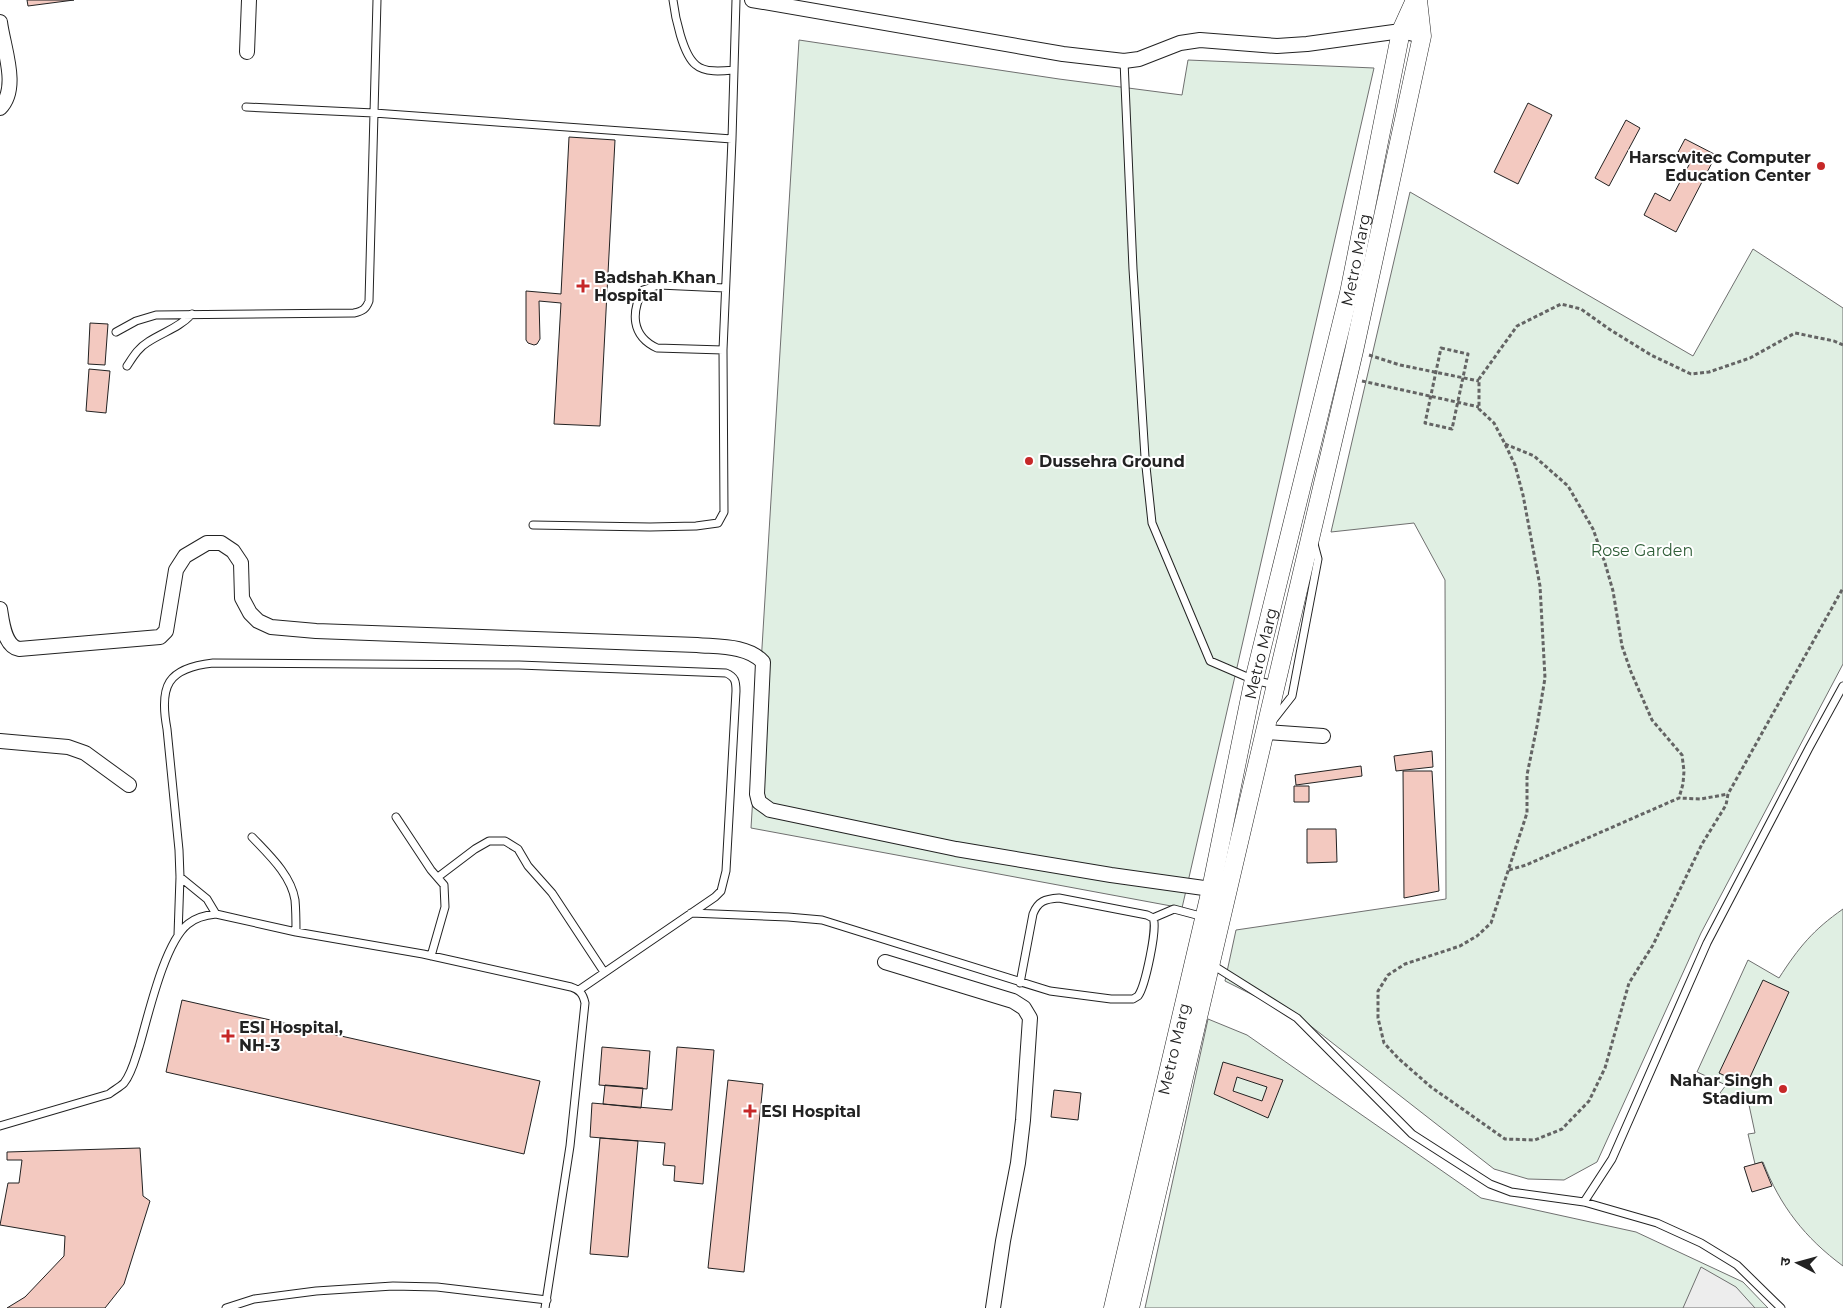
<svg xmlns="http://www.w3.org/2000/svg" width="1843" height="1308" viewBox="0 0 1843 1308" font-family="Montserrat,'Noto Sans Devanagari',sans-serif">
<rect width="100%" height="100%" fill="#fff"/>
<path fill="#e0efe3" stroke="#6f6f6f" d="M799,40L1059,79L1182,95L1188,60L1374,68L1182,908L751,828Z
M1410,192L1693,356L1753,249L1843,308V664L1701,933L1597,1162L1564,1180L1528,1179L1494,1169L1303,1020L1225,981L1236,930L1446,899L1445,580L1414,523L1331,532Z
M1843,909V1266C1805,1238 1780,1206 1763,1162L1755,1164L1748,1134L1755,1133L1749,1105L1720,1093L1726,1085L1697,1072L1748,960L1779,978C1799,947 1813,930 1843,909Z
M1208,1019L1247,1035L1481,1198L1636,1232L1743,1282L1768,1308H1145Z"/>
<path fill="#ededed" stroke="#6f6f6f" d="M1701,1267L1736,1287L1755,1308H1683Z"/>
<path fill="#f3c9c0" stroke="#222" fill-rule="evenodd" d="M27,0H74L28,6Z
M1528,103L1552,115L1518,184L1494,172Z
M1626,120L1640,128L1609,186L1595,178Z
M569,137L615,140L600,426L554,424L561,303L539,301L540,339L537,344L534,345L528,343L526,340V291L561,294Z
M1685,139L1716,155L1676,232L1644,215L1655,193L1670,201L1690,163L1676,156Z
M90,323L108,324L105,365L88,364Z
M89,369L110,371L106,413L86,411Z
M1432,751L1433,767L1396,771L1394,756Z
M1361,766L1362,776L1296,785L1295,775Z
M1403,771H1432L1439,891L1404,898Z
M1294,786H1309V802H1294Z
M1307,829H1336L1337,862L1307,863Z
M1763,980L1789,992L1746,1086L1719,1073Z
M182,1000L540,1081L524,1154L166,1072Z
M602,1047L650,1051L647,1089L599,1085Z
M677,1047L714,1050L703,1184L674,1181L675,1166L663,1165L665,1143L590,1137L592,1103L672,1110Z
M1223,1062L1283,1080L1268,1118L1214,1094ZM1237,1077L1267,1087L1262,1101L1233,1091Z
M728,1080L763,1084L744,1272L708,1268Z
M605,1085L643,1088L641,1108L603,1104Z
M1054,1090L1081,1093L1078,1120L1051,1117Z
M600,1138L638,1141L628,1257L590,1254Z
M140,1148L143,1196L150,1201L124,1284L105,1308H7L25,1297L64,1256L65,1236L0,1225L8,1183H19L22,1160H7V1152Z
M1762,1162L1772,1186L1752,1192L1744,1167Z"/>
<g fill="none" stroke-linecap="round" stroke-linejoin="round">
<defs>
<path id="service" d="M673,0C675,17 683,55 696,65C705,73 723,71 734,70
M1124,61L1133,269L1145,457L1152,523L1210,661L1254,680L1275,685
M246,107L374,113L732,139
M116,332L136,321L156,315L354,313C363,311 366,309 369,301L377,0
M723,350L657,348C631,336 631,312 643,290L659,285L725,288
M127,366C133,357 138,348 148,342C163,332 179,328 192,314
M533,525L650,527L696,526L718,523L724,512L723,350L732,139L736,0
M1274,719L1292,696L1318,559L1314,544
M396,817L431,870L444,885L445,907L431,956
M252,837C269,855 291,875 295,900C296,911 296,921 296,932
M180,877L207,899L216,914
M438,877L475,849L489,841H505L518,849L528,866L552,893L604,972
M691,913L788,917L822,920L1050,991L1111,999H1133L1138,996C1145,987 1158,927 1153,918
M178,935L180,877L179,850L167,729C159,686 167,668 213,663L519,665L726,673C735,677 736,681 736,691L726,871L721,891L715,897L579,990
M1211,964L1297,1018L1412,1134L1490,1184L1511,1192L1584,1202L1657,1223L1701,1243L1737,1265L1781,1308
M1020,983L1033,914C1038,901 1045,899 1059,898L1147,915L1153,918L1174,909L1204,917
M0,1126L109,1094C114,1090 120,1087 124,1083C132,1073 135,1059 139,1047C148,1017 164,943 188,924C195,918 206,915 216,914L296,932L423,954L571,987C580,990 583,994 585,1003L570,1146L545,1308
M1584,1202L1612,1159L1707,943L1809,748L1843,686
M226,1308L254,1299L316,1291L393,1286L437,1287L547,1300"/>
<path id="minor" d="M752,0L1063,54L1124,61L1139,59L1180,43L1200,40L1277,46L1307,44L1401,31L1422,36
M0,22C3,47 20,88 0,108
M247,52L249,0
M0,609C2,621 4,646 19,649L160,637L166,631L176,570L185,556L207,543H221L233,551L241,563L242,598L250,613L258,621L271,627L316,631L697,645C718,647 747,645 763,662L757,794L759,802L770,810L956,849L1111,875L1211,889
M1265,732L1323,736
M0,741L68,747L85,753L129,785
M885,962L1013,1001L1024,1008L1030,1018L1023,1120L1018,1163L1003,1241L993,1308"/>
<g id="tertiary">
<path id="s1" d="M1113,1308L1211,889L1252,688L1349,293L1401,31L1415,0"/>
<path d="M1130,1308L1354,351L1422,36L1418,0"/>
</g>
</defs>
<use href="#service" stroke="#222" stroke-width="9"/>
<use href="#minor" stroke="#222" stroke-width="16"/>
<use href="#tertiary" stroke="#222" stroke-width="19"/>
<path stroke="#646464" stroke-width="3" stroke-dasharray="4 2.5" stroke-linecap="butt" d="M1843,345L1834,341L1795,333L1750,358L1709,372L1691,374L1651,355L1609,329L1581,309L1561,304L1517,326L1479,379V409L1494,423L1505,444L1515,465L1523,495L1540,586L1545,678L1537,726L1527,775V813L1491,923L1477,936L1460,946L1405,964L1388,975L1378,991V1018L1384,1043L1399,1059L1431,1087L1505,1139L1535,1140L1562,1129L1589,1101L1605,1068L1629,983L1653,945L1702,844L1726,805L1728,794L1843,588
M1441,348L1468,354L1452,429L1425,423Z
M1369,355L1400,365L1479,381
M1362,381L1479,407
M1505,444L1534,456L1568,486L1593,529L1605,563L1613,591L1622,646L1631,672L1652,720L1682,755L1684,771L1683,784L1679,798
M1509,870L1526,865L1679,798L1701,799L1728,794"/>
<use href="#service" stroke="#fff" stroke-width="7"/>
<use href="#minor" stroke="#fff" stroke-width="14"/>
<use href="#tertiary" stroke="#fff" stroke-width="18"/>
</g>
<g fill="#c62828" stroke="#fff" stroke-width="2">
<circle cx="1821" cy="166" r="5"/>
<path d="M580.5 278.5h5v5h5v5h-5v5h-5v-5h-5v-5h5z"/>
<circle cx="1029" cy="461" r="5"/>
<path d="M225.5 1028.5h5v5h5v5h-5v5h-5v-5h-5v-5h5z"/>
<circle cx="1783" cy="1089" r="5"/>
<path d="M747.5 1103.5h5v5h5v5h-5v5h-5v-5h-5v-5h5z"/>
</g>
<g text-anchor="middle" stroke-width="4" stroke-linejoin="round" paint-order="stroke">
<g font-size="16" font-weight="bold" fill="#222" stroke="#fff" text-anchor="start">
<text x="1811" y="163" text-anchor="end">Harscwitec Computer<tspan x="1811" dy="18">Education Center</tspan></text>
<text x="594" y="283">Badshah Khan<tspan x="594" dy="18">Hospital</tspan></text>
<text x="1039" y="467">Dussehra Ground</text>
<text x="239" y="1033">ESI Hospital,<tspan x="239" dy="18">NH-3</tspan></text>
<text x="1773" y="1086" text-anchor="end">Nahar Singh<tspan x="1773" dy="18">Stadium</tspan></text>
<text x="761" y="1117">ESI Hospital</text>
</g>
<g font-size="16" fill="#222" stroke="#fff">
<text dy="6" stroke="none"><textPath href="#s1" startOffset="1076">Metro Marg</textPath></text>
<text dy="6" stroke="none"><textPath href="#s1" startOffset="671">Metro Marg</textPath></text>
<text dy="6" stroke="none"><textPath href="#s1" startOffset="266">Metro Marg</textPath></text>
</g>
<g font-size="16" fill="#2f5e38" stroke="#fff">
<text x="1642" y="556">Rose Garden</text>
</g>
</g>
<g transform="translate(1798 1263) rotate(276)" stroke="#ffffff" stroke-width="4" paint-order="stroke">
<path d="M0-4L9 19L0 12L-9 19Z" fill="#222222"/>
<text y="-8" font-size="14" font-weight="bold" text-anchor="middle" fill="#222222">उ</text>
</g>
</svg>
